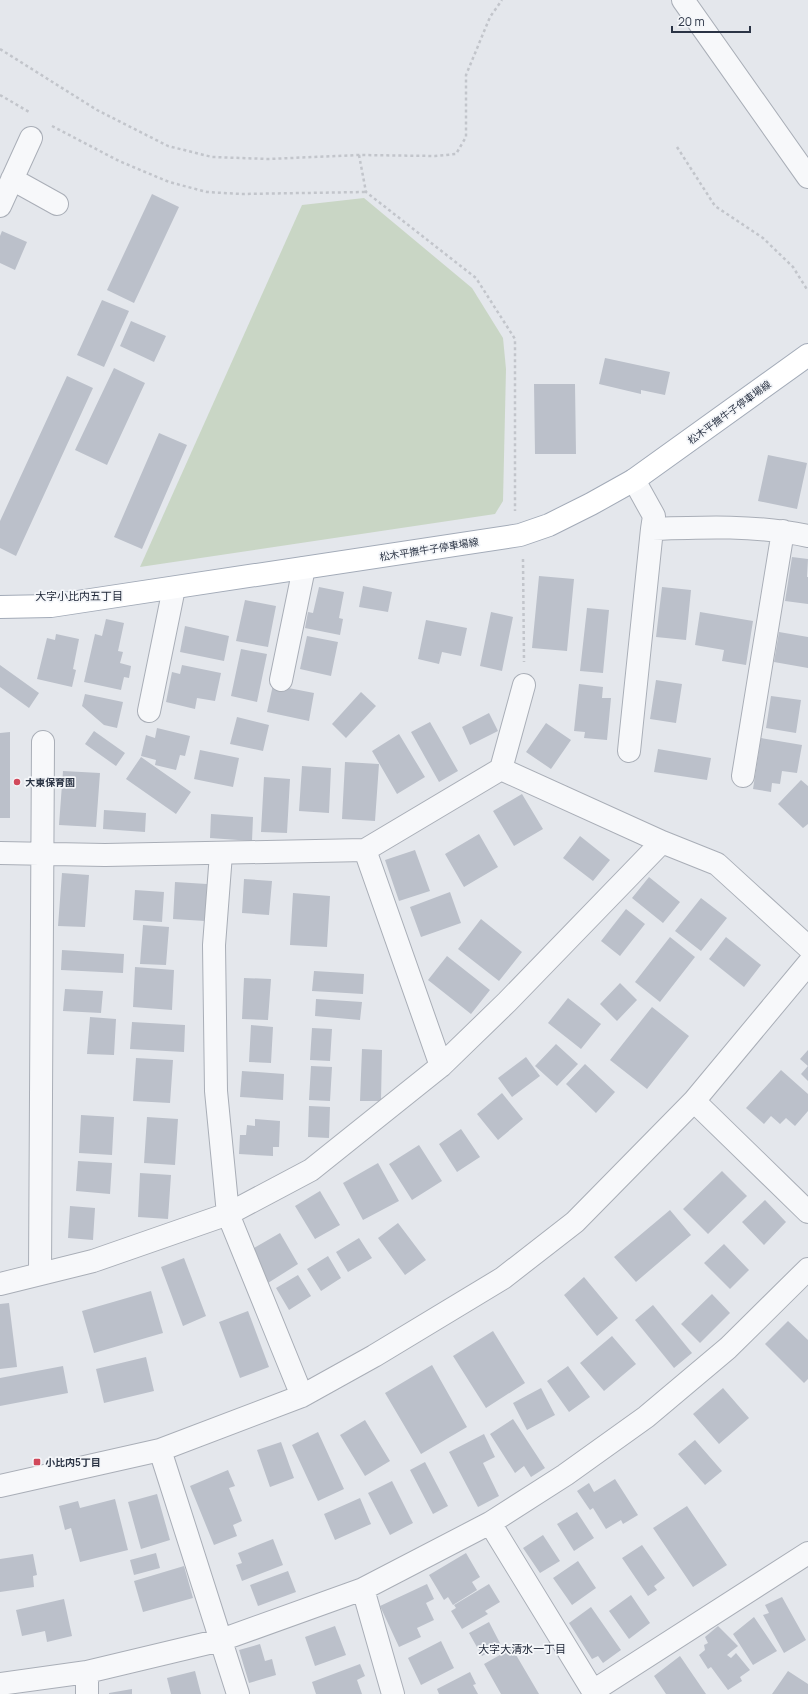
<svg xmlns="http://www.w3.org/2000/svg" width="808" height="1694" viewBox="0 0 808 1694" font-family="Manrope,'Noto Sans JP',sans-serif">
<rect width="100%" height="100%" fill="#e4e7ec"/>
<path fill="#c9d6c5" d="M364,198L472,288L503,338L506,369L503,501L495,514L140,567L302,205Z"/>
<path fill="#bbc0ca" d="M152,194L179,207L134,303L107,290Z
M2,231L27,242L15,270L0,263V236Z
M102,300L129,311L104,367L77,355Z
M131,321L166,336L154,362L120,346Z
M605,358L670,372L665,395L641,390V394L599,384Z
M114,368L145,383L107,465L75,450Z
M67,376L93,388L16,556L0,548V521Z
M534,384H575L576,454H535Z
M159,433L187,445L142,549L114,537Z
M768,455L807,463L797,509L758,501Z
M792,557L808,559L807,577H808V604L785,601Z
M539,576L574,579L567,651L532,648Z
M363,586L392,592L388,612L359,607Z
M319,587L344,592L339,618L343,619L340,635L305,628L308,612L313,613Z
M662,587L691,590L686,640L656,637Z
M245,600L276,606L268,647L236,641Z
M587,608L609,610L603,673L580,671Z
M491,612L513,617L502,671L480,666Z
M700,612L753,621L746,665L722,661L724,650L695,645Z
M106,619L124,623L118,651L123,652L120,663L131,666L129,678L124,677L121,690L84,682L95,634L102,636Z
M426,620L467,628L461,656L442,652L439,664L418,659Z
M185,626L229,636L224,661L180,652Z
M779,632L808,637V668L774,662Z
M56,634L79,639L73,669L76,670L72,687L37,679L47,638L55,640Z
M307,636L338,642L331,676L300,669Z
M241,649L267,654L257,702L231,696Z
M0,665L39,693L29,708L0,687Z
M182,665L221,673L215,701L197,698L195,709L166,702L172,672L180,674Z
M656,680L682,684L676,723L650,719Z
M579,684L603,687L602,698H611L607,740L584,738L585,732L574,731Z
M273,685L314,693L309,721L267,712Z
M361,692L376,706L346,738L332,724Z
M85,694L123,702L117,728L104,725L82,706Z
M771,696L801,700L796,733L766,728Z
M489,713L498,731L470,745L462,727Z
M237,717L269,725L263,751L230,744Z
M430,722L458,771L439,782L411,732Z
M546,723L571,740L551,769L526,752Z
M157,728L190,736L185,756L180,755L176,770L155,765L156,760L141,756L146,735L155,738Z
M94,731L125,753L116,766L85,744Z
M10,732V818H0V733Z
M399,734L425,777L397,794L372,751Z
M761,738L802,745L797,773L782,771L780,784L772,783L771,792L753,789Z
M658,749L711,758L707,780L654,772Z
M200,750L239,758L233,787L194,779Z
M141,757L191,792L176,814L126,779Z
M345,762L379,764L375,821L342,819Z
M302,766L331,768L329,813L299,811Z
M63,771L100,773L96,827L59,825Z
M264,777L290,779L287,833L261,832Z
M801,780L808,786V824L803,828L778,804Z
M522,794L543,829L514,846L493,811Z
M104,810L146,813L145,832L103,829Z
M211,814L253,817L252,841L210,838Z
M479,834L498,867L464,887L445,854Z
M580,836L610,860L593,881L563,858Z
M415,850L430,891L399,901L385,860Z
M62,873L89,875L85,927L58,926Z
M649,877L680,902L663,923L632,898Z
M244,879L272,881L269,915L242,913Z
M175,882L207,884L205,921L173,919Z
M135,890L164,892L162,922L133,920Z
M450,892L461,923L421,937L410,907Z
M293,893L330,896L327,947L290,945Z
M701,898L727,918L701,951L675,931Z
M626,909L645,924L620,956L601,941Z
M481,919L522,952L499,981L458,949Z
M143,925L169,927L166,965L140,964Z
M670,937L695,957L660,1002L635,982Z
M726,937L761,965L744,987L709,959Z
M62,950L124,954L123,973L61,970Z
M447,956L490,990L471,1014L428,980Z
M135,967L174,970L172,1010L133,1007Z
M314,971L364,974L363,994L312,991Z
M244,978L271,979L268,1020L242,1019Z
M620,983L637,1000L617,1021L600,1004Z
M65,989L103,991L101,1013L63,1011Z
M568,998L601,1024L581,1049L548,1023Z
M316,999L362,1002L360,1020L315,1016Z
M652,1007L689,1036L647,1089L610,1060Z
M90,1017L116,1019L114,1055L87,1054Z
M132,1022L185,1025L184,1052L130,1049Z
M251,1025L273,1027L271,1063L249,1062Z
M312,1028L332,1029L330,1061L310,1060Z
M556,1044L578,1064L557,1086L535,1066Z
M362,1049L382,1050L381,1101H360Z
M808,1050V1081L801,1074L808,1066L800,1059Z
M526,1057L540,1076L512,1097L498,1078Z
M136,1058L173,1060L170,1103L133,1101Z
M585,1064L615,1092L596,1113L566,1084Z
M311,1066L332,1067L330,1101L309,1100Z
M781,1070L808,1094V1111L795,1126L786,1118L780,1124L771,1116L764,1124L746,1108Z
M242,1071L284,1074L283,1100L240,1097Z
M502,1093L523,1119L498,1140L477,1114Z
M309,1106L330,1107L329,1138L308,1137Z
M81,1115L114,1117L112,1155L79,1153Z
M147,1117L178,1119L175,1165L144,1163Z
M255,1119L280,1121L279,1147H273V1156L239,1154L240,1135H246L247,1125L255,1126Z
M461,1129L480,1157L457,1172L439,1144Z
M419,1145L442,1181L412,1200L389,1164Z
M78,1161L112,1163L110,1194L76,1191Z
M378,1163L399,1201L363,1220L343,1183Z
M722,1171L747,1196L708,1234L683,1209Z
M140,1173L171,1175L168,1219L138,1217Z
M320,1191L340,1225L315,1239L295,1206Z
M765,1200L786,1222L764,1245L742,1222Z
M70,1206L95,1208L93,1240L68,1238Z
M670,1210L691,1235L636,1282L614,1257Z
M398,1223L426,1260L405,1275L378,1238Z
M280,1233L298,1264L268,1283L249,1251Z
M359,1238L372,1258L348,1272L336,1252Z
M724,1244L749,1270L730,1289L704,1263Z
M328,1256L341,1278L321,1291L307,1269Z
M184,1258L206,1316L183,1326L161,1267Z
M298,1275L311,1296L289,1310L276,1288Z
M584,1277L618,1318L597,1336L564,1295Z
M151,1291L163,1333L94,1353L82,1311Z
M712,1294L730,1313L700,1343L681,1324Z
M9,1303L17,1367L0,1369V1304Z
M653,1305L692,1353L674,1368L635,1320Z
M248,1311L269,1367L240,1378L219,1322Z
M788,1321L808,1340V1379L804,1383L765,1344Z
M493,1331L525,1383L486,1408L453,1356Z
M612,1336L636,1364L604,1391L580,1363Z
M146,1357L154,1391L104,1403L96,1369Z
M432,1365L467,1427L421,1454L385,1393Z
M63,1366L68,1393L0,1406V1378Z
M568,1366L590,1397L569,1412L547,1381Z
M541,1388L555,1415L527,1430L513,1403Z
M723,1388L749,1418L719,1444L693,1414Z
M513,1419L545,1468L531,1477L524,1466L515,1473L490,1434Z
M365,1420L390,1461L365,1476L340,1435Z
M318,1432L344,1489L318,1501L292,1445Z
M484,1434L495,1457L483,1463L499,1496L478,1507L449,1452Z
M695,1440L722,1471L705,1485L678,1454Z
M281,1442L294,1478L270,1487L257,1450Z
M425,1462L448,1506L433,1514L410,1470Z
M228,1470L235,1486L229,1488L242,1521L233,1525L237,1536L214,1545L190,1486Z
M615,1479L638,1515L623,1524L621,1520L606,1529L593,1508L590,1510L577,1491L589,1483L594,1492Z
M392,1481L413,1523L390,1535L368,1493Z
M157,1494L170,1540L141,1549L128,1502Z
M360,1498L371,1524L335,1540L324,1514Z
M115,1499L128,1550L80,1562L71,1528L65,1530L59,1506L78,1501L80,1508Z
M687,1506L727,1565L693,1587L653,1528Z
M577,1512L594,1538L574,1551L557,1524Z
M543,1535L560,1561L540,1573L523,1548Z
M273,1539L283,1565L242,1581L236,1565L242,1563L238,1553Z
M642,1545L665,1578L654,1586L657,1590L648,1596L622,1558Z
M156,1553L160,1568L134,1575L130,1560Z
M466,1553L480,1577L472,1582L477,1590L453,1605L448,1597L444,1600L429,1575Z
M33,1554L37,1575L33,1576L34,1587L0,1592V1559Z
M578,1561L596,1588L572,1605L553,1578Z
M184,1566L193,1598L143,1612L134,1581Z
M288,1571L296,1592L258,1606L250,1585Z
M427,1584L434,1599L426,1603L434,1620L417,1628L421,1637L399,1647L380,1606Z
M489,1584L500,1602L485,1611L488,1614L462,1629L451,1611L456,1608L454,1605Z
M631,1595L650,1623L629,1639L609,1611Z
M782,1597L806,1640L784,1653L763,1615L769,1613L765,1605Z
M64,1599L72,1636L47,1642L45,1631L22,1636L16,1610Z
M591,1607L621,1650L603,1663L598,1656L592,1659L569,1623Z
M754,1617L777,1651L753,1665L733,1634Z
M489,1622L501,1645L482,1656L469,1633Z
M335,1626L346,1655L315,1666L305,1637Z
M718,1626L738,1646L727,1655L731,1658L736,1653L750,1670L740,1677L742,1681L728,1690L711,1667L708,1669L699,1655L705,1650L704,1645L708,1643L705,1637Z
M441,1641L454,1668L421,1685L408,1658Z
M260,1644L265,1661L272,1659L276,1675L249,1683L239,1650Z
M512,1648L539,1694H501L484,1664Z
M680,1656L706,1694H666L654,1676Z
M360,1664L365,1676L357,1680L362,1694H316L312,1682Z
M195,1671L201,1694H171L167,1678Z
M788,1671L808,1684V1694H772Z
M470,1672L476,1684L473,1685L478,1694H439L437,1689Z
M132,1689V1694H109V1693Z"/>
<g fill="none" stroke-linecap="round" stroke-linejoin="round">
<defs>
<path id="minor" d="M683,0L808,177
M12,179L57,204
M0,206L31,138
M634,480L654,516L652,529C704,527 757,525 808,536
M281,680L304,568
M149,711L174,588
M629,751L652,529
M501,769L524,685
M743,776L783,531
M365,850L441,1066
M0,853L105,855L365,850L501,769L662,842L717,864L808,947
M221,854L214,945L216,1091L228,1214L302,1396
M694,1101L808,1212
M40,1274L43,742
M0,1284L93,1261L228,1214L311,1170L441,1066L507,1002L662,842
M160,1450L238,1694
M0,1486L160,1450L302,1396L374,1356L503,1278L575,1222L694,1101L808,964
M490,1523L593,1691L808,1553
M363,1589L393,1694
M87,1672L221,1640L363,1589L490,1523L565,1475L646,1417L728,1348L808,1269
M0,1684L87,1672V1694"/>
<path id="major" d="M0,607L51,606L520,535L549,525L591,504L634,480L808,355"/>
</defs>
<use href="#minor" stroke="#a9aeb7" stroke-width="24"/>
<use href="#major" stroke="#a3abb8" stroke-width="24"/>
<path stroke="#c2c5cb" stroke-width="2.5" stroke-dasharray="3 3" stroke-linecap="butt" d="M0,49L97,110L168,146L212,157L268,159L359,155L435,156L456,154L466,137V75L490,17L502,0
M0,95L31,113
M52,126L119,161L169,182L207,192L241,194L366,192
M677,147L715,206L763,238L793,267L808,291
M359,155L366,192L476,278L515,339V511
M523,559L524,662"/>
<use href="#minor" stroke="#f7f8fa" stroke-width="22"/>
<use href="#major" stroke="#fff" stroke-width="22"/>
</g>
<g fill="#d1495b" stroke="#f4f6f9" stroke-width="1.5">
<circle cx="17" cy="782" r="4"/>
<rect x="33" y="1458" width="8" height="8" rx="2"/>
</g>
<g text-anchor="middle" stroke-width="3.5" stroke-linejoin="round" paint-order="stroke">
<g font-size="10" fill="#2b3445" stroke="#f4f6f9">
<text transform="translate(729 412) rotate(-36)" y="4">松木平撫牛子停車場線</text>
<text transform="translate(429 549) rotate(-9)" y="4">松木平撫牛子停車場線</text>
</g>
<g font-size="10" font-weight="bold" fill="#2b3445" stroke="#f4f6f9" text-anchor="start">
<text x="25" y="786">大東保育園</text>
<text x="45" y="1466">小比内5丁目</text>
</g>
<g font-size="11" fill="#1d2536" stroke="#f4f6f9">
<text x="79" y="600">大字小比内五丁目</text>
<text x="522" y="1653">大字大清水一丁目</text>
</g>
</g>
<path d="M672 26v6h78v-6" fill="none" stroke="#2b3445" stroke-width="2"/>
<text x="678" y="26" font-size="12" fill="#2b3445" stroke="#f4f6f9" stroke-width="3" paint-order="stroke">20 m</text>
</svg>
